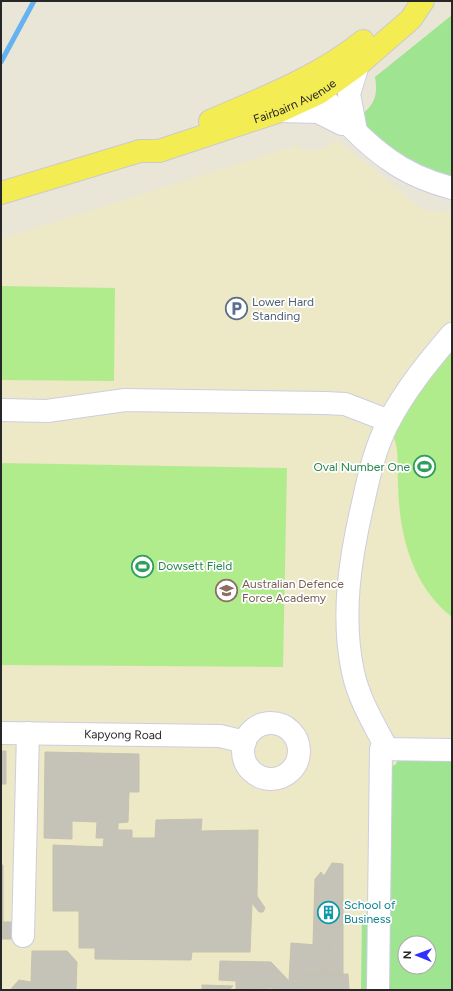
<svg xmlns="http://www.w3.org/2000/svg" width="453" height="991" viewBox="0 0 453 991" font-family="Figtree,sans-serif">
<rect width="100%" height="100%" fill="#eae6d7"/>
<path fill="#ede8c5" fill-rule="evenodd" d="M335,139L423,210L452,213V990H1V239L298,145L303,150H320L328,146ZM405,943H429V967H405Z"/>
<path fill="#9ee491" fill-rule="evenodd" d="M452,15V181L394,154L368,131L360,115C375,106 378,94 375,77Z
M400,755L452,756V990H383L387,769L396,764ZM405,943H429V967H405Z
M368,912L367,990H361L362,916Z"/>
<path fill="#b1ec8c" d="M1,286L115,288L114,381L1,380Z
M452,346V617C411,585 399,533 398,484C397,465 400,450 392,433L409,398Z
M1,463L287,468L283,667L1,665Z"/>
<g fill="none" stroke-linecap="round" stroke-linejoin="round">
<path stroke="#65b2f1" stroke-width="5" d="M1,62L34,1"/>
</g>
<path fill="#c5c2b7" stroke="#c5c2b1" d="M1,751H6V784H1Z
M45,752L139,754V792H129L128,822L118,823V830H132V838H155L156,820L202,819L201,831L258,830L257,896L265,908L263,912H259L252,903L250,952H192L191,960L95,959V948H79V911H53V845L103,847L104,838H96L97,822L72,821V839L44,838Z
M332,863L343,864V975H327L329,946L313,945L315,879L321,872L324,876Z
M1,865H3V922H12V939H1Z
M291,943L329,946L327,975H304L303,990H273V988L236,990V981L219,980L220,961L271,962L289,981Z
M32,951H67L77,962L76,990H10L19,980L31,982Z
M348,974L349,990H303L304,975Z
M202,985L233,986L229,990H202Z"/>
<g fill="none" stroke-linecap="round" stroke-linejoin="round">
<defs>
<g id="minor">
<path d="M307,79C332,106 358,138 388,159C407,173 429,182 452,188"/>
<path d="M280,111L318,112L342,124"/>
<path d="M356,131L349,94L358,65"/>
<path d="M1,410L47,411L125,400L325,403L345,404L389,421"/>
<circle cx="271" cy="751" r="28"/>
<path id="s1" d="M1,733L220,736L245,742"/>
<path d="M387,749C374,724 359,700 353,672C341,616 350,558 363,503C369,475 375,448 388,423C405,390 428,362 452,334"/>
<path d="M23,936L28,733"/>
<path d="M378,990L381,749L452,750"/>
</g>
<g id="major">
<path d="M210,121C263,98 317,78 363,41"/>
<path id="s2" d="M1,193L140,151H159L280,111L319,93L358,65L411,19L423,1"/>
</g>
</defs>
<use href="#minor" stroke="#cdcde1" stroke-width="24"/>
<use href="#major" stroke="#cbcbcb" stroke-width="24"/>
<use href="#minor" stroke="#fff" stroke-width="22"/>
<use href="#major" stroke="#f4ec53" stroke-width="22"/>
</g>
<defs>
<symbol id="parking-ring" viewBox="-11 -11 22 22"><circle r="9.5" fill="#fff" stroke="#5c6f8a" stroke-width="1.5"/><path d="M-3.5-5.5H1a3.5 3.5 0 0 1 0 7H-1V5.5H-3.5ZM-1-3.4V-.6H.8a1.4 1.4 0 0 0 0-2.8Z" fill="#5c6f8a"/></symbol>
<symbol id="stadium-ring" viewBox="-11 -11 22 22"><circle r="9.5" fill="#fff" stroke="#2e9e5b" stroke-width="1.5"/><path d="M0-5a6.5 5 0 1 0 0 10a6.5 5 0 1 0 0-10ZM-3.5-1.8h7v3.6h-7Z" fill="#2e9e5b"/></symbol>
<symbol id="university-ring" viewBox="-11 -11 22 22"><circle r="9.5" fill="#fff" stroke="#8d6e63" stroke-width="1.5"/><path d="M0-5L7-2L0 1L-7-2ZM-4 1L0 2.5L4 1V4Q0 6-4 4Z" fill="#8d6e63"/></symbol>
<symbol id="building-ring" viewBox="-11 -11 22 22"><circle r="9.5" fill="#fff" stroke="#0f9aa8" stroke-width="1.5"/><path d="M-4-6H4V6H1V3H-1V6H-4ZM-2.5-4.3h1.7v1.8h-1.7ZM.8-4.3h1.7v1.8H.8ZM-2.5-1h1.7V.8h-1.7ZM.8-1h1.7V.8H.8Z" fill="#0f9aa8"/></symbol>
</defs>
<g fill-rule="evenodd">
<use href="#parking-ring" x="224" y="296" width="25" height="25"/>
<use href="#stadium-ring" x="412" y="454" width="25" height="25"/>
<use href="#stadium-ring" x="130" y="554" width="25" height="25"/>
<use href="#university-ring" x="214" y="578" width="25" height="25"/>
<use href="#building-ring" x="316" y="900" width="25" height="25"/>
</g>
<g text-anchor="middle" stroke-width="3.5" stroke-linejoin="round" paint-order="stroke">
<g font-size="12" fill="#272727" stroke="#fff">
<text dy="4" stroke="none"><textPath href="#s2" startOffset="309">Fairbairn Avenue</textPath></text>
<text dy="4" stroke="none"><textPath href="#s1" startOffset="122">Kapyong Road</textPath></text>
</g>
<g font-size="12" fill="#4e5e75" stroke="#fff" text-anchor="start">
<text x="252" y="306">Lower Hard<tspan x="252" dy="14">Standing</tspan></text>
</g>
<g font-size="12" fill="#27864d" stroke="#fff" text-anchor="end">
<text x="410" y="471">Oval Number One</text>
<text x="158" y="570" text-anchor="start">Dowsett Field</text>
</g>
<g font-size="12" fill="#785e54" stroke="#fff" text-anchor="start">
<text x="242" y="588">Australian Defence<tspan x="242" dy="14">Force Academy</tspan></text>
</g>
<g font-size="12" fill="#0d838f" stroke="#fff" text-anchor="start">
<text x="344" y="909">School of<tspan x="344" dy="14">Business</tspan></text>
</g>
</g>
<rect width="453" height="991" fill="none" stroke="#272727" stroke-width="4"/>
<g transform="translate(417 955) rotate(271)"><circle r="19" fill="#ffffff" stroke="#a9a9a9"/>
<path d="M0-3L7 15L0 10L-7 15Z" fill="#3030ff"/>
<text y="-6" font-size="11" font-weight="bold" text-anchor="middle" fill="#272727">N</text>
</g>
</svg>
